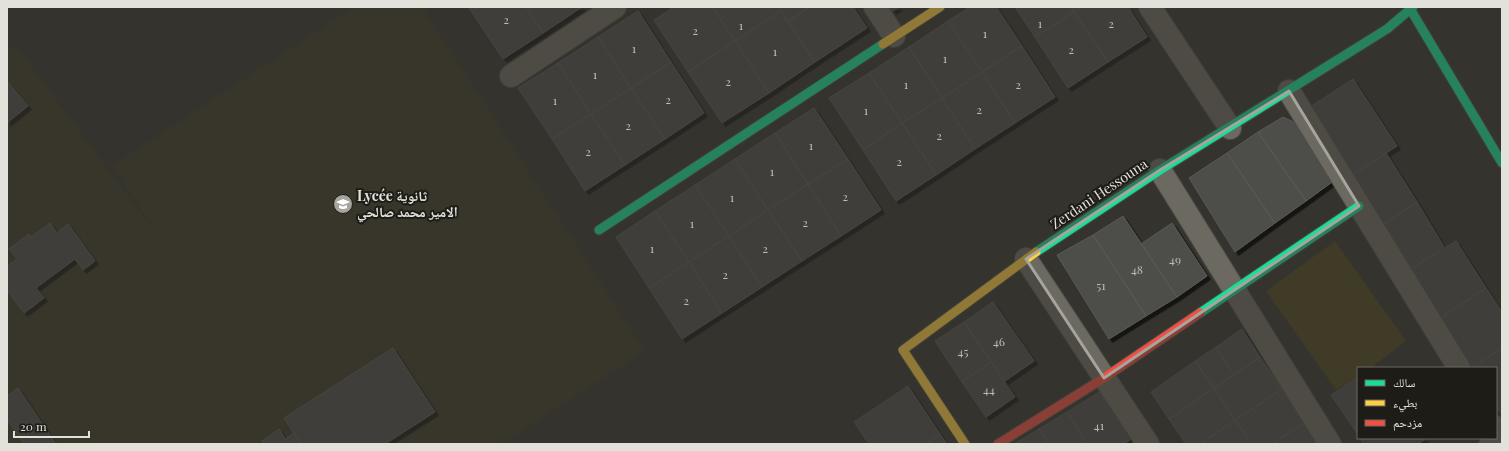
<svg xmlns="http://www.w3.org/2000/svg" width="1509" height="451" viewBox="0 0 1509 451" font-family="'Playfair Display','Noto Naskh Arabic',serif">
<defs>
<filter id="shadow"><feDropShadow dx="3.5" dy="3.5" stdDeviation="0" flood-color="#0009"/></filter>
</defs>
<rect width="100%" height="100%" fill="#34332d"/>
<path fill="#3d3929" d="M353,7H422L645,351L502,444H7V52L16,46L158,236L113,165Z"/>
<path fill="#4e451f" d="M1335,241L1406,341L1371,368H1358V376L1336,390L1266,291Z"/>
<path fill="#4e4d49" stroke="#5b5a55" filter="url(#shadow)" d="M526,7L543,33L503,59L469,8Z
M526,7H582L543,33Z
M674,7H712L735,41L688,72L654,20Z
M712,7H779L781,11L735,41Z
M778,7H810L788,22Z
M810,7H853L867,28L815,62L788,21Z
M890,7H899L893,11Z
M970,7H996L1022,46L982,72L948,21Z
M1015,7H1071L1074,12L1035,37Z
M1071,7H1081L1074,12Z
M1081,7H1128L1147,37L1108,62L1074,12Z
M638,11L671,62L631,88L598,37Z
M781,11L815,62L769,93L735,41Z
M1074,12L1108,62L1068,88L1035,37Z
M948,21L982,72L942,98L909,47Z
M598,37L631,88L591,114L558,63Z
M735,41L769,93L722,123L688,72Z
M1022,46L1055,97L1015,123L982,72Z
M909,47L942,98L902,123L869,73Z
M671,62L704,113L665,139L631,88Z
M558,63L591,114L552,139L518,88Z
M982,72L1015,123L975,149L942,98Z
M869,73L902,123L863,150L829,98Z
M1353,79L1397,146L1348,178L1304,111Z
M7,81L28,106L7,123Z
M631,88L665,139L625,165L591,114Z
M942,98L975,149L936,175L902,123Z
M814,108L848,159L808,184L775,133Z
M591,114L625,165L585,191L552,139Z
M1283,117L1306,128L1339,177L1306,201L1258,132Z
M902,123L936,175L896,201L863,150Z
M1258,132L1306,201L1275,223L1227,153Z
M775,133L808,184L768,210L735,159Z
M1227,153L1275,223L1235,252L1189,178Z
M1386,153L1417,202L1380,227L1348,178Z
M735,159L768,210L729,236L695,185Z
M848,159L881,210L841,236L808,184Z
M808,184L841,236L802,261L768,210Z
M695,185L729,236L689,262L655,211Z
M1417,202L1444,247L1408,271L1380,227Z
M768,210L802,261L762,287L729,236Z
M655,211L689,262L649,288L616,237Z
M1123,216L1177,297L1146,316L1093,235Z
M50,223L57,233L68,224L95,261L83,270L75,259L36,288L44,298L24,313L7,290V266L17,259L9,249L29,234L31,237Z
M1172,223L1207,276L1177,297L1141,244Z
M1093,235L1146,316L1109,339L1057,255Z
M729,236L762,287L722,313L689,262Z
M1456,241L1486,288L1439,319L1408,271Z
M689,262L722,313L682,339L649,288Z
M1486,288L1502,312V348L1471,368L1439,319Z
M993,302L1034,361L1005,381L964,322Z
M964,322L991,362L962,382L935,341Z
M1242,329L1260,357L1234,375L1216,347Z
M1216,347L1234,375L1214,388L1195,361Z
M393,348L435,412L385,444H301L284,418Z
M1502,348V415L1496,406V368H1471Z
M1260,357L1282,389L1235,420L1214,388Z
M1195,361L1214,388L1169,419L1151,392Z
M991,362L1015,397L986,417L962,382Z
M1358,377V432L1357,433L1331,395Z
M908,386L940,434L926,444H869L854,422Z
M18,388L56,444H24L7,419V396Z
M1214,388L1235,420L1201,444H1186L1169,419Z
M1282,389L1304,423L1272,444H1252L1235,420Z
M1100,392L1131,439L1124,444H1087L1067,412Z
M1067,412L1087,444H1049L1039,429Z
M1235,420L1252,444H1201Z
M1304,423L1317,444H1272Z
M279,429L285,439L294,433L301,444H264L262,441Z
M1039,429L1049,444H1014Z
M940,434L947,444H926Z
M1360,438H1425V439L1418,444H1364Z"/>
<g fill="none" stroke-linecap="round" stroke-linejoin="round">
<defs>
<path id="lane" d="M1485,444L1494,438"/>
<path id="street" d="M875,7L894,36
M1150,7L1230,128
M511,76L615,7
M1289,91L1459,368
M1160,170L1330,444
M1026,259L1148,444
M1496,427L1502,437"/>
<path id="fast" d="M1409,7L1502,163
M599,230L883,44
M1036,252L1160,170L1387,29L1413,7
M1200,313L1359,206"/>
<path id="slow" d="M883,44L940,7
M965,444L903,350L1036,252"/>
<path id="jam" d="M998,444L1104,378L1200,313"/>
</defs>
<use href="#lane" stroke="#4f4e4a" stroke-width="14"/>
<use href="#street" stroke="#4f4e4a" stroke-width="24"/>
<use href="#fast" stroke="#4f4e4a" stroke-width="11"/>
<use href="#slow" stroke="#4f4e4a" stroke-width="11"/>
<use href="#jam" stroke="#4f4e4a" stroke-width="11"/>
<use href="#lane" stroke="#6b6960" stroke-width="12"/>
<use href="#street" stroke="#6b6960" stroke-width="22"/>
<use href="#fast" stroke="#16e098" stroke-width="9"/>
<use href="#slow" stroke="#ffcf43" stroke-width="9"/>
<use href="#jam" stroke="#f24e42" stroke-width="9"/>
</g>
<path d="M0 0H1509V451H0ZM1289,91L1359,206L1104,378L1026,259L1160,170Z" fill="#34332d" fill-opacity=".55" fill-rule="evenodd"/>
<path fill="none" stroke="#a5a49d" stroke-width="3" stroke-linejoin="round" d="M1289,91L1359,206L1104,378L1026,259L1160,170Z"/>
<defs>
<symbol id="school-disc" viewBox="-11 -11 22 22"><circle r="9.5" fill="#a5a49d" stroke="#1d1c17"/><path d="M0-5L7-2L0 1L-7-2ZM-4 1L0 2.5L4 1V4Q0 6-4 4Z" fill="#fff"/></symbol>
</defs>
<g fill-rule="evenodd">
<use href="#school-disc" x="332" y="193" width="22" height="22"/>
</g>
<g text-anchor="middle" stroke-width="4" stroke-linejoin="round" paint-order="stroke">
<g font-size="12" fill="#bdbcb6">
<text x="506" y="24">2</text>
<text x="1040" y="28">1</text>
<text x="1111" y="28">2</text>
<text x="741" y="30">1</text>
<text x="695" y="35">2</text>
<text x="985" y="38">1</text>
<text x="634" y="53">1</text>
<text x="1071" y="54">2</text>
<text x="775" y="56">1</text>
<text x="945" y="63">1</text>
<text x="595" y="79">1</text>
<text x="728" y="86">2</text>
<text x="906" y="89">1</text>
<text x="1018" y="89">2</text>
<text x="668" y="104">2</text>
<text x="555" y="105">1</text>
<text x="979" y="114">2</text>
<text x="866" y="115">1</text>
<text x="628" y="130">2</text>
<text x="939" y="140">2</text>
<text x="811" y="150">1</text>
<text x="588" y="156">2</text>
<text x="899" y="166">2</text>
<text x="772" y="176">1</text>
<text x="845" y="201">2</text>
<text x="732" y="202">1</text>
<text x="805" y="227">2</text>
<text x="692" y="228">1</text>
<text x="652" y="253">1</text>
<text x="765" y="253">2</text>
<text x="1175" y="264">49</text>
<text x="1137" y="274">48</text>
<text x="725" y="279">2</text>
<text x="1101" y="290">51</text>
<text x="686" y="305">2</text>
<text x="999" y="346">46</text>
<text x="963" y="356">45</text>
<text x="989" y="394">44</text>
<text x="1099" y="430">41</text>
</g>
<g font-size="14" fill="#e2e1da" stroke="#1d1c17">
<text transform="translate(1099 194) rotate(-34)" y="5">Zerdani Hessouna</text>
</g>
<g font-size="14" font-weight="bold" fill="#e2e1da" stroke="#1d1c17" text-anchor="start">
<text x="357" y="201">Lycée ثانوية<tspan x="357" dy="16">الامير محمد صالحي</tspan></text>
</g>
</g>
<rect width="1509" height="451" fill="none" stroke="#e2e1da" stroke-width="16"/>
<rect x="1357" y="367" width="140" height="72" fill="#1d1c17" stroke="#6c6b65"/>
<rect x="1365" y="380" width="20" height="6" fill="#16e098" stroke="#6c6b65"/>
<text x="1393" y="387" font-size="12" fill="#e2e1da">سالك</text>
<rect x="1365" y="400" width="20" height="6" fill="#ffcf43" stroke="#6c6b65"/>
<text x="1393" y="407" font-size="12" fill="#e2e1da">بطيء</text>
<rect x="1365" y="420" width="20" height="6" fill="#f24e42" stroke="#6c6b65"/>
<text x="1393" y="427" font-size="12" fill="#e2e1da">مزدحم</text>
<path d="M14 431v6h75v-6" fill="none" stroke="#e2e1da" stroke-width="2"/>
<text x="20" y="431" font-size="12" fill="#e2e1da" stroke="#1d1c17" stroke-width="3" paint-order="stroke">20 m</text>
</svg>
